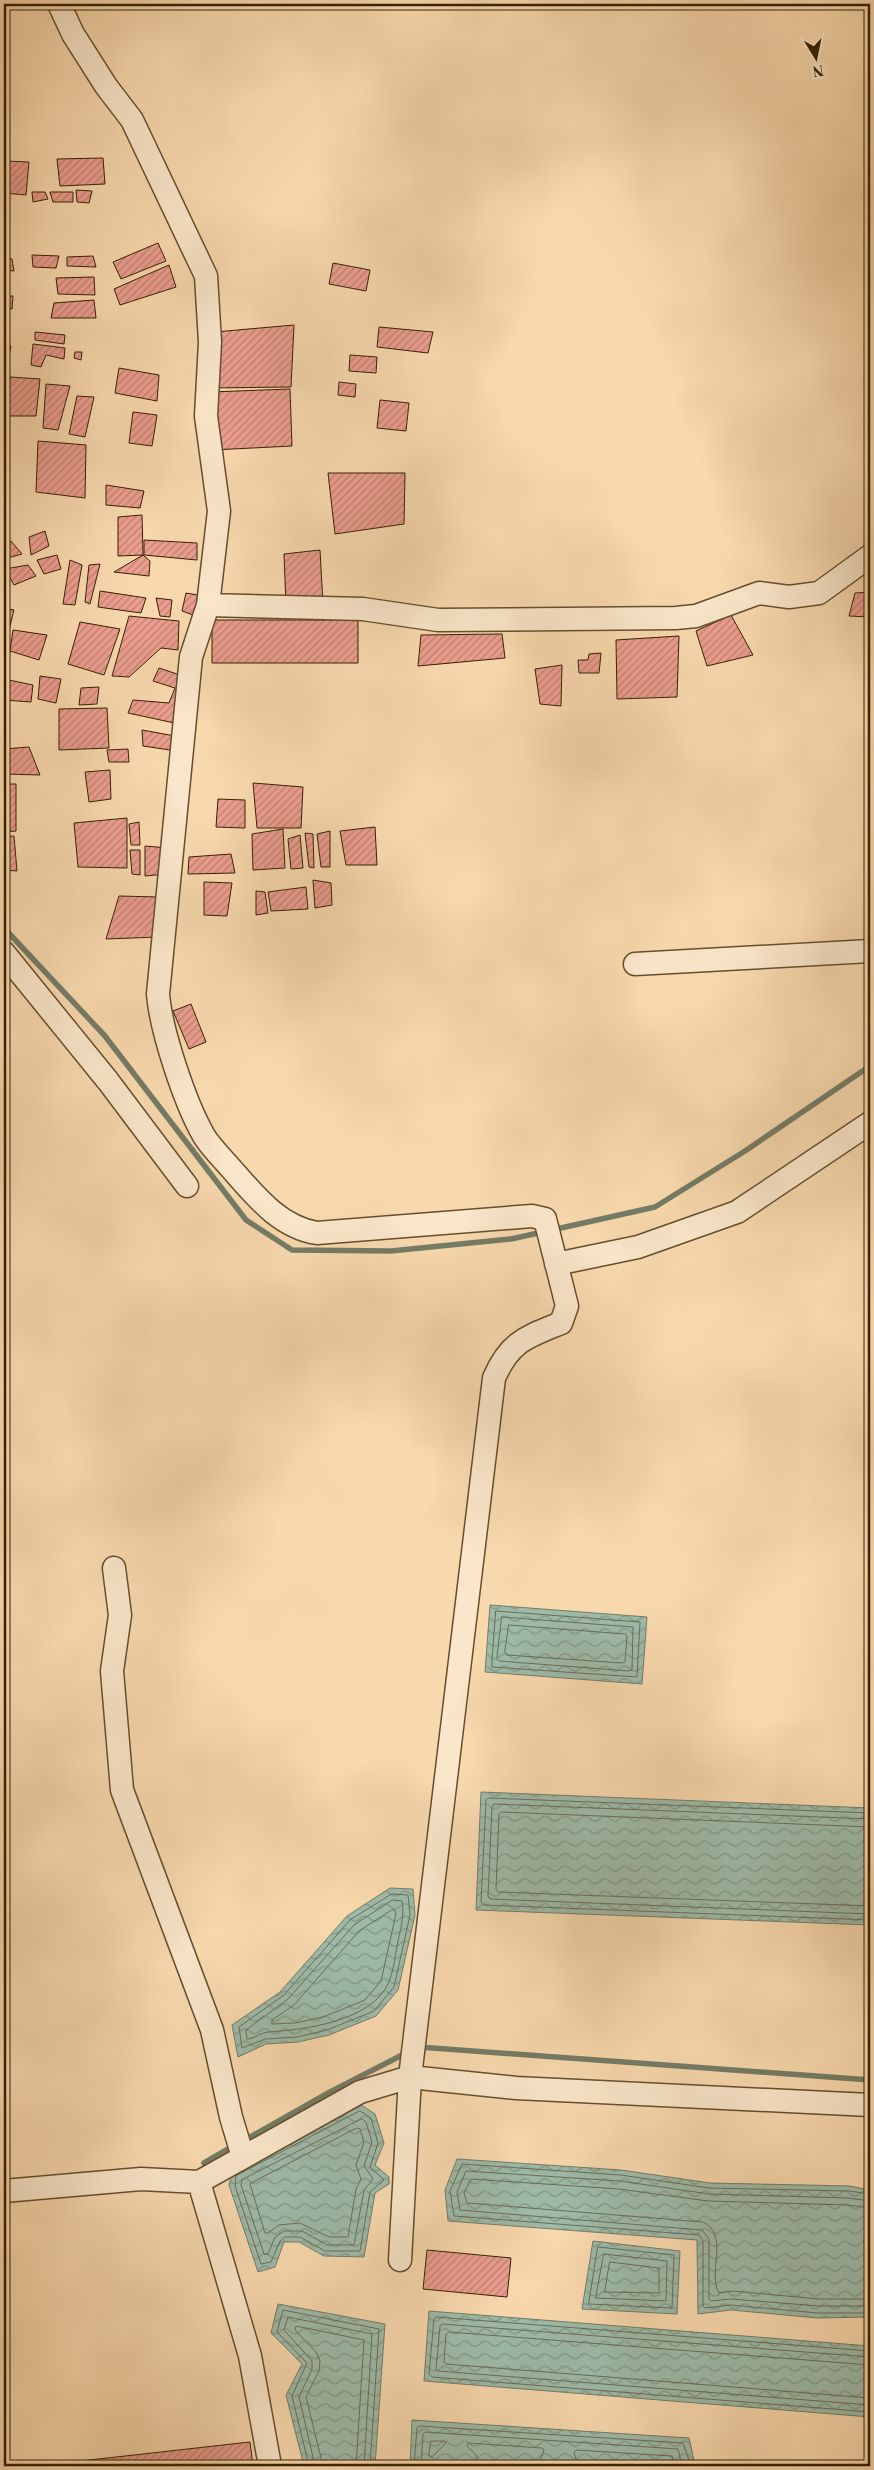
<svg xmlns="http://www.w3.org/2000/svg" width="874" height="2470" viewBox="0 0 874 2470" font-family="'Libre Bodoni',serif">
<defs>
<pattern id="water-waves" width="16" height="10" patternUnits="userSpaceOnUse" patternTransform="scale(1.25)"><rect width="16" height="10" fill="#9dbaa9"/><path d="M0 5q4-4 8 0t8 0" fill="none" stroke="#819787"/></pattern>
<pattern id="building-hatch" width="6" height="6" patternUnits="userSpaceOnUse" patternTransform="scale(1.25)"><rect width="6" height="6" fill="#ec9e8f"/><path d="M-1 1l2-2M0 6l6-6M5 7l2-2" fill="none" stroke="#c08073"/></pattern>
</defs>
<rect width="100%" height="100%" fill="#f8d8ad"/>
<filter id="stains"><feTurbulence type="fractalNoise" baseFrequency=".004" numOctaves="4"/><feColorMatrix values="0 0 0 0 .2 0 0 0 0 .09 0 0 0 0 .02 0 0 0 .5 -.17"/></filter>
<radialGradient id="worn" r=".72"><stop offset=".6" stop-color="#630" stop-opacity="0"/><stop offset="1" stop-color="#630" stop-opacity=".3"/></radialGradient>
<path fill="url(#water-waves)" stroke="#747c66" d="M490,1605L647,1617L642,1684L485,1672Z
M481,1792L870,1808V1925L476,1910Z
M390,1888L413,1889L415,1915L398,1990L376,2016L329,2035L298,2042L266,2044L238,2057L232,2025L280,1992L347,1916Z
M361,2105L375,2114L384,2143L375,2165L389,2177V2184L375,2193L364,2257L324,2256L299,2242H284L275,2267L258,2272L229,2185L232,2173Z
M457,2159L621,2170L710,2183L849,2186L870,2190V2317L818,2318L731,2310L698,2314L697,2240L448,2221L445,2190Z
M593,2241L680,2251L677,2314L582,2309Z
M278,2304L385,2324L375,2466H304L286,2395L302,2364L271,2333Z
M429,2311L870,2346V2417L424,2381Z
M412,2420L689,2438L694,2460L693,2466H571L558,2464L555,2466H480L452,2463L448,2466H410Z"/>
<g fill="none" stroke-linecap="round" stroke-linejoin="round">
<path stroke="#6a6d56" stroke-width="1" d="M496,1611L640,1622L637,1677L492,1667Z
M502,1617L633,1627L632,1670L629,1671L499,1661L497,1659Z
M509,1625L625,1634L627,1636L625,1662L622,1663L507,1655L505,1652Z
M870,1813L488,1798L486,1800L481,1902L484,1905L870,1920
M870,1819L494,1804L492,1807L488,1896L490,1899L870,1914
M870,1827L501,1812L499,1814L496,1889L498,1892L870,1906
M392,1894L408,1895L410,1915L394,1987L374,2011L327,2030L297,2037L265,2039L242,2048L239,2027L284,1995L350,1920Z
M393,1900L402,1901C405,1916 400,1931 397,1946C395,1958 393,1973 388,1984C371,2021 304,2030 268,2032C260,2033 254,2039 247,2039L246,2030L288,1999L354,1925Z
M392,1910H395L396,1914L381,1981L365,2000L323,2017L295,2023L272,2024V2020L294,2005L359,1931Z
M360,2111L371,2118L378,2143L370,2167L384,2180L370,2192L360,2251H325L300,2237H285L280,2241L271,2262L261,2264L235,2186L236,2176Z
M362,2119L366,2122L372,2142L364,2166L373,2179L364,2190L354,2245H327L302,2231H284L275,2237L268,2254H264L241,2185L242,2180Z
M357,2128L360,2129L364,2142L356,2165L361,2179L356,2189L348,2237H329L300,2223L279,2225L268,2233H265L250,2184Z
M870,2194L849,2191L709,2188L621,2175L462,2164L450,2191L454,2216L699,2235L703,2241V2306L705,2308L731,2305L818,2313H870
M870,2201L848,2198L709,2194L620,2181L466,2171L457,2192L460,2210L702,2230L709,2239V2299L711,2301L731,2299L819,2306H870
M870,2208L847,2205L708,2201L619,2189L471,2179L464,2193L467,2203L703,2222C730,2235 707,2273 719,2293L733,2291L819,2299H870
M598,2247L674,2255L672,2308L589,2304Z
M604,2254L667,2261L666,2301L596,2298Z
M610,2262L659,2268V2293L605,2292Z
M870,2351L436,2317L434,2319L429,2374L432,2377L870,2412
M870,2357L442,2324L440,2326L436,2369L438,2371L870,2405
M870,2365L449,2332L446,2334L444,2362L446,2364L870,2398
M431,2441H444L446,2443L432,2457L429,2455Z
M309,2466L292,2396L307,2363L277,2332L283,2310L379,2329L370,2466
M315,2466L299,2397L312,2369V2361L284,2330L288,2317L372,2334L364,2466
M323,2466L306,2397L319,2371L320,2361L316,2352L295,2330L296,2326L364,2340L356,2466
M414,2466L417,2428L419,2426L683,2443L689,2460L688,2466
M421,2466L423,2434L425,2432L678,2449L682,2466
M479,2466L476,2455L467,2446L468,2443L542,2448L544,2450L538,2466
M578,2466L574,2452L576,2450L672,2456L674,2466"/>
<path stroke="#747c66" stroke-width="5.5" d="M4,928L105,1036L246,1220L292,1250L391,1251L511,1239L543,1232
M552,1230L655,1207L745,1151L870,1066
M419,2047L870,2080
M243,2141L330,2092L406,2053
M204,2163L235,2145"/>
</g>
<path fill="url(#building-hatch)" stroke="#362002" d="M103,158L105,184L60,186L57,159Z
M4,161L29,162L26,195L4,193Z
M76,190L92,191L89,203L77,202Z
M32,192H45L48,199L33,202Z
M50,192H73V202H53Z
M4,210H7L4,231Z
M158,243L166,261L121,279L113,262Z
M32,255L59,256L56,268L33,267Z
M93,256L96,267L67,266V257Z
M4,257L12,259L14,271L4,270Z
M333,263L370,270L366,291L329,284Z
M169,265L176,287L120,305L114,289Z
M94,277L95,295L58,294L56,278Z
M4,296H13L12,309L4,308Z
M94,300L96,318H51L54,303Z
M294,325L291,387L209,388L215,332Z
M379,327L433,332L428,353L377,347Z
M35,332L65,335L64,344L35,340Z
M33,344L65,348L64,359L46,355L41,367L31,365Z
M4,345L11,346L7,367H4Z
M75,352H82L81,360L74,358Z
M350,355L377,357L376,373L349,371Z
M119,368L159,375L157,401L115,393Z
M10,377L40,379L36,416H5Z
M339,382L356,384L355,397L338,395Z
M46,384L70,386L58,430L43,428Z
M290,389L292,446L213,450L211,392Z
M77,396L94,397L85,437L69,434Z
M380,400L409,403L406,431L377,428Z
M133,412L157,415L152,446L129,443Z
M38,441L86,445L85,498L36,492Z
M328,473H405L404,524L335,534Z
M106,485L144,491L140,508L106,505Z
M4,502L9,503L4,537Z
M142,515L143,555L118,556V517Z
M45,531L49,546L31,555L29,537Z
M144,540L197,543V560L144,555Z
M11,541L22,554L4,559V544Z
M320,550L323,604L286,605L284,554Z
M57,555L61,569L44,574L37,560Z
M143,555L150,561L149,576L114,572Z
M70,560L82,565L75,605L63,604Z
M100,564L90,604L85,602L89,565Z
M28,565L36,576L14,585L5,569Z
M100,591L146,598L141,613L98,607Z
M870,592V617L849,616L855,593Z
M186,593L198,595L196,616L182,611Z
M156,598L172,600L170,617L160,616Z
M4,608L14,610L9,630L4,629Z
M731,615L753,655L707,666L696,631Z
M129,616L179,621L178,650L161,648L129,677L112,676Z
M212,620H358V663H212Z
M80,622L120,629L104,675L68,664Z
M13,630L47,635L39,660L10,651Z
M502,634L505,658L418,666L421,635Z
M679,636L677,697L617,699L616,640Z
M601,653L599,673H579L578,660H588L589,654Z
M562,665L561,706L540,704L535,669Z
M159,668L192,679L179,724L128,713L133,700L169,703L175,688L153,681Z
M40,676L61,679L56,703L38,699Z
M4,679L33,685L31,702L4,700Z
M99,687L97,704L79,705L81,688Z
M107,708L109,748L59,750V709Z
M142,730L175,736L170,750L143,746Z
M29,747L40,775L4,774V749Z
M128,749L129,762H109L107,750Z
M110,770L111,799L89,802L85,772Z
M253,783L303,787L301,828H257Z
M4,784H16V831L4,832Z
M218,799L245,800V828L216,827Z
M127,818V868L78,867L74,823Z
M139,822L140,845H131L129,824Z
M375,827L377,865H346L340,831Z
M283,829L285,868L253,870L252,834Z
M330,831V867H321L317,834Z
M305,833L313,834L314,868L309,867Z
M300,835L303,868L291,869L288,839Z
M14,836L17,871L4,870V837Z
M145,846L168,848L166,874L145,876Z
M130,850H140V875L132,874Z
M231,854L235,873L188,874L189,857Z
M313,880L331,883L332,905L315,908Z
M204,882L232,883L227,916L204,915Z
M306,887L308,909L271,911L268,892Z
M256,891L265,892L268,913L256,915Z
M119,896L159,897L158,937L106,939Z
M191,1004L206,1042L189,1049L173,1011Z
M427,2250L511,2258L507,2297L423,2289Z
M250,2442L253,2466H36Z"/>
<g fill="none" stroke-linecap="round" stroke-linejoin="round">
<defs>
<path id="minor" d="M59,4L73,34L106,86L132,120L206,276L210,342L206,416L219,511L208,605L363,609L438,620L676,618L696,616L759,593L789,597L819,593L870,556
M208,605L191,657L158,994C161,1031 185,1103 204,1136C210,1146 220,1156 228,1165C253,1193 278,1227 317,1233L532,1216L545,1219L567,1306L561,1323C527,1337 510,1341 494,1378L410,2077L400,2260
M4,953L108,1081L187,1186
M635,964L870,951
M556,1264L638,1247L737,1212L870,1123
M114,1568L120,1615L112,1671L122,1790L212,2030L231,2117L243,2157
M199,2182L250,2356L270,2466
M4,2191L141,2179L199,2182L360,2092L410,2077L516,2088L870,2105"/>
</defs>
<use href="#minor" stroke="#664e2d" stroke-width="25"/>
<use href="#minor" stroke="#fae6ca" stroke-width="22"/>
</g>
<rect width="874" height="2470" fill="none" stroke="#f8d8ad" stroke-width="20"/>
<rect x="5" y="5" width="864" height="2460" fill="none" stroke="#362002" stroke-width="2.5"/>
<rect x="10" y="10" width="854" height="2450" fill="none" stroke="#362002"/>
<g transform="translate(816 58) rotate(170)" stroke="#fae6ca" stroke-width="4" paint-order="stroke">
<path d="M0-4L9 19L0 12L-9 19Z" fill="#362002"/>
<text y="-8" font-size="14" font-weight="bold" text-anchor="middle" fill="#362002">N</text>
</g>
<rect width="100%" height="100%" filter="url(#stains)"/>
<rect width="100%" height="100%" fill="url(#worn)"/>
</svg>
